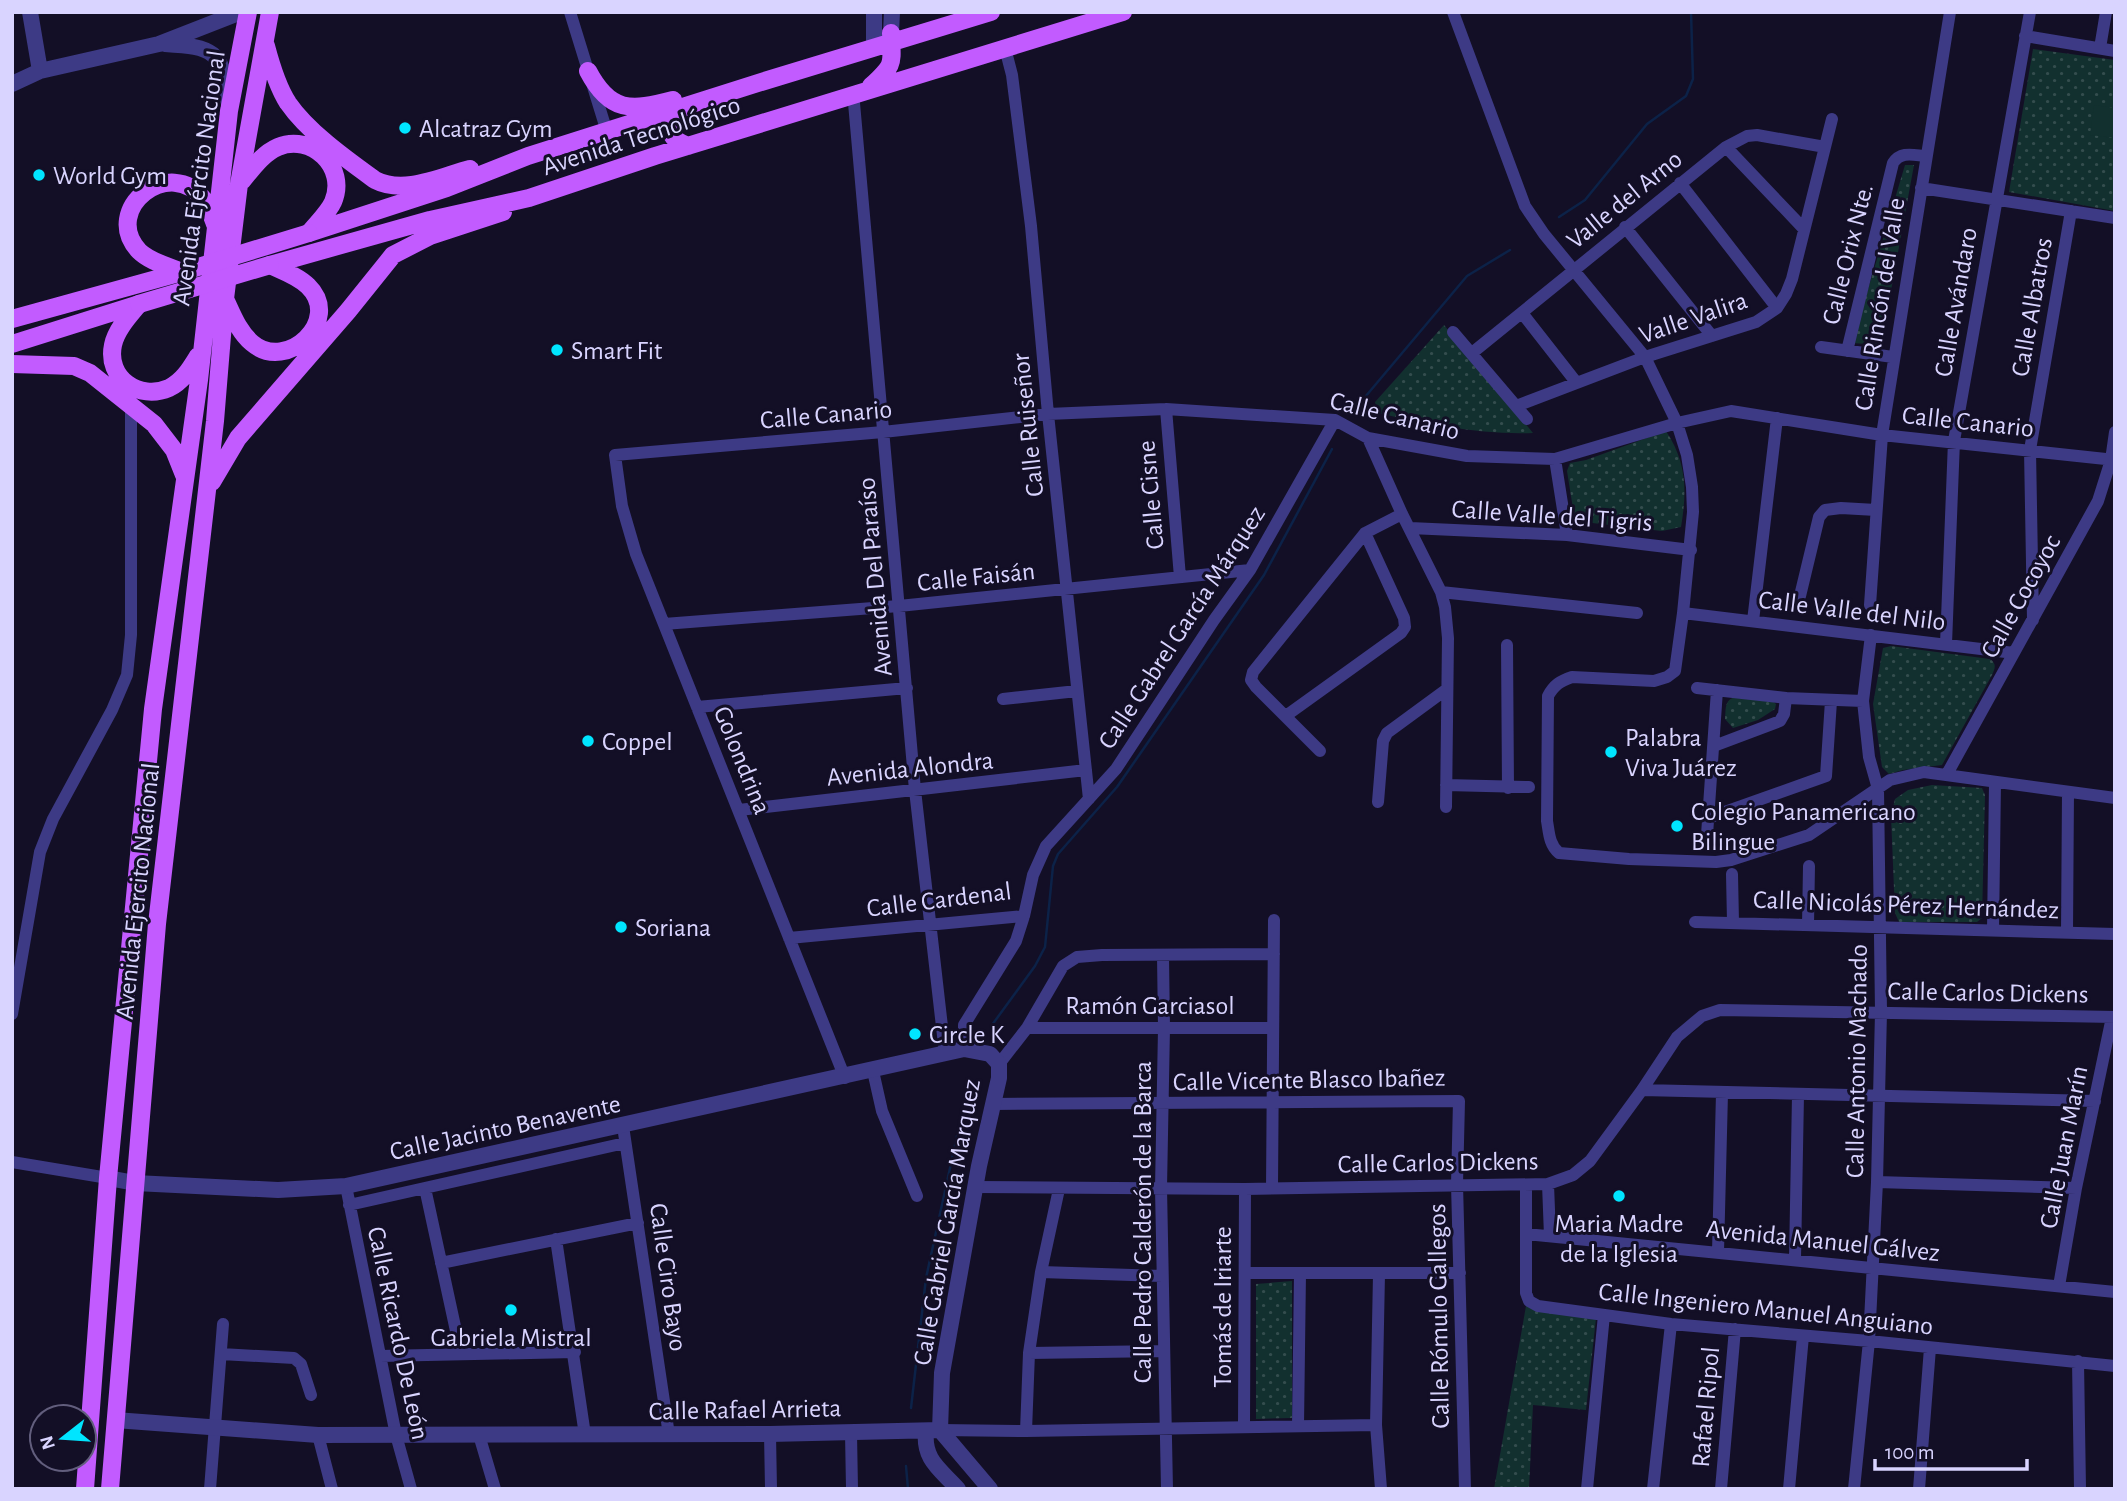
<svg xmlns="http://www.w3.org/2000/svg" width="2127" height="1501" viewBox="0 0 2127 1501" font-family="'Alegreya Sans',sans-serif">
<defs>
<pattern id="park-dots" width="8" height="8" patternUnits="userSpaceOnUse" patternTransform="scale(1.75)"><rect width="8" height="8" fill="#12302f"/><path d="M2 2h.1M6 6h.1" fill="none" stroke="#344d4e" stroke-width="1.8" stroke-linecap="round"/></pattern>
</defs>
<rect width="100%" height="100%" fill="#130f26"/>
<path fill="url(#park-dots)" d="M2033,49L2115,60V211L2009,192Z
M1905,165H1914L1881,345L1852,343Z
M1444,325L1533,433C1480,435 1429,424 1377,413L1375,402Z
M1666,431C1687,463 1687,491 1681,527L1662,531L1575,521L1567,471L1570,463L1586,460Z
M1891,646L1990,659C1997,664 1995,668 1992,675L1942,765L1903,770L1889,774L1882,767L1873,704L1883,648Z
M1735,697L1772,701L1776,704L1775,709L1758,720L1733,728L1725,719C1726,710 1724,700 1735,697Z
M1932,785L1982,788L1985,795L1982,918L1977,922H1899L1895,913L1891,816L1895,799L1908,790Z
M1292,1281V1418L1256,1419V1284Z
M1526,1306L1596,1318L1586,1410L1533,1405L1529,1489H1494Z"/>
<path fill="#12302f" d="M2094,105L2115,108V138L2090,135Z"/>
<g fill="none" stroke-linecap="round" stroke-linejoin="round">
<path stroke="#0c2248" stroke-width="2.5" d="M1559,217L1585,200L1647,124L1686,96L1693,79L1691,12
M1360,403L1467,276L1510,250
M992,1025L1035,966L1045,947L1053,866L1058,854L1117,787L1264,575L1332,449
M911,1408L926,1278L969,1081
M906,1466L908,1489"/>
<path stroke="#3d3a85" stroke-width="12" d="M570,12L607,132
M1453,12L1525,206L1544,234L1645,357L1677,423L1687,455L1692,487L1693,512L1683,613L1675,671L1667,677L1654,681L1572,677C1560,681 1554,685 1548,696L1547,821C1549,832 1549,845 1559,853L1629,859L1716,862L1731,860L1809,835L1890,780L1924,772L2115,798
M2025,36L2115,51
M1005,48L1012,75L1031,226L1048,414L1089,799
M2100,48L2106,12
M850,96L854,103L915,790L945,1053
M1726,147L1804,229
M1680,183L1777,308
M1921,188L2115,218
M1625,227L1712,336
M1522,313L1576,382
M1453,332L1527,419
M1821,347L1893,357
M1847,351L1893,163C1901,151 1913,155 1925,156
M1472,353L1726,147L1747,136L1757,135L1825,147
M1516,406L1645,357L1756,322L1777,308L1786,294L1792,279L1832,119
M1166,409L1180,577
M1368,438L1402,514L1441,592L1445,607L1448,638L1446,807
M1555,459L1567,535
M1410,528L1567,535L1691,550
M1441,592L1637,613
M1800,596L1819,517L1825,510L1841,508L1876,510
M1870,605L1882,435L1950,12
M1683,613L2014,653
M2033,620L2030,450L2071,211
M1753,621L1777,418
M664,624L899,606L1250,570
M1946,644L1954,441L2030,12
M1507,645L1508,788
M1697,688L1786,698L1863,701
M1003,699L1077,691
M697,707L907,688
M1287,715L1401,633L1405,627L1404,618L1365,533
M1714,746L1780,721L1784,714L1786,698
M1320,751L1256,687L1251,680L1253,672L1365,533L1402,514
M1947,774L2098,501L2111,460L2115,432
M1446,785L1529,787
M1378,802L1383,741L1387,733L1447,689
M739,810L1086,770
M1708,818L1826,776L1831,701
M1707,835L1717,690
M1732,874L1733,922
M1695,922L2115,934
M1808,925L1809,866
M1993,930L1995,783
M2067,932L2068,792
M789,938L1024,916
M1163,956L1164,1028L1161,1188L1167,1489
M12,1014L40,852L53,819L112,710L127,675L131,635V405
M1027,1028H1273
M964,1049V1025L1016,941L1024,916L1033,875L1046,846L1116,769L1214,620L1250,570L1335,420
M999,1064L1027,1028L1063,966L1077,957L1102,955L1274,954
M873,1071L882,1111L917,1196
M845,1078L636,554L622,506L615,455L883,432L1048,414L1166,409L1335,420L1368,438L1467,456L1555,459L1677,423L1731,411L1882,435L2115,460
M1642,1090L2095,1101
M992,1104L1459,1101L1457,1184L1465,1489
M623,1126L669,1435
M12,1162L108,1178
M1877,1182L2076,1188
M1548,1184L1550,1236
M1526,1185V1293L1529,1301L1538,1306L1671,1324L1869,1341L2115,1366
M346,1186L396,1435L411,1489
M975,1187L1245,1189L1548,1184L1573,1175L1590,1161L1642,1090L1677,1037L1702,1016L1720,1010L2115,1017
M425,1188L461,1354
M1272,1188L1274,920
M349,1205L625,1143
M1526,1234L2115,1292
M556,1239L585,1435
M1718,1252L1722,1093
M1795,1259L1798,1095
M441,1263L638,1223
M1041,1272L1162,1276
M1245,1273H1460
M1379,1274L1376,1425L1381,1489
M2059,1286L2076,1188L2112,1017
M1029,1353L1164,1351
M221,1354L294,1358L301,1364L311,1395
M380,1356L575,1352
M2078,1361L2080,1489
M1244,1426L1245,1189
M1298,1426L1300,1273
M940,1430L1026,1431L1376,1425
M1026,1431L1029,1353L1041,1272L1059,1189
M851,1433L852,1489
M770,1434L771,1489
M318,1435L332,1489
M479,1435L495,1489
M210,1489L223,1324
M1587,1489L1604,1315
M1653,1489L1671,1324
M1721,1489L1735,1329
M1789,1489L1803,1336
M1854,1489L1869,1341L1877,1182L1881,1012L1878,789L1869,757L1863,701L1871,635
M1919,1489L1930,1348"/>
<path stroke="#3d3a85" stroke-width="16" d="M30,12L40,71
M874,12V47
M891,33L892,12
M165,44C213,47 223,50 228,101
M12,84L40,71L159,44L241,12
M108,1178L135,1183L278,1190L346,1186L964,1049L990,1054L999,1064V1078L979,1166L942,1373L940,1430L990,1489
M115,1420L318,1435L770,1434L940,1430
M926,1431C923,1460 940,1469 958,1489"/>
<path stroke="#c25bff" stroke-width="18" d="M266,46C271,65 277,86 288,103C308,132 346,159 375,180C404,195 440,177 470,169
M588,71C610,113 631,111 673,100
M871,86C895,64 892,65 891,33
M683,108C672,127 662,136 688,146
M242,181C252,169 262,154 278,147C311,133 348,167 333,202C328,213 317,223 309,233
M309,233L447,188L528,156L758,83L991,12
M270,265L430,220L529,198L655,156L1123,12
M182,272C168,266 150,262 139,251C100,209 171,154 204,200C209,207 212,216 215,224
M226,301C233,316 239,332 252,343C287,373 343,320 308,286C298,276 283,271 270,265
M139,304C129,316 116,330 113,345C106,378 139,401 169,388C183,381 190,369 198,356
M12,319L182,272
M12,344L139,304
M12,364L74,366L90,373L154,424L174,450L184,475
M212,482L238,438L348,311L393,255L430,236L503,212
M85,1489L108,1178L153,709L199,380L229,111L248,12
M110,1489L157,924L215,421L225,299L239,184L270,12"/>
<path stroke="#c25bff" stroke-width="18" d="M182,272L309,233
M139,304L270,265"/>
</g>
<g fill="#00e5ff" stroke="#130f26" stroke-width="2.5">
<circle cx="405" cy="128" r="7"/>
<circle cx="39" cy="175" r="7"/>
<circle cx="557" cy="350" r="7"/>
<circle cx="588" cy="741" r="7"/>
<circle cx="1611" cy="752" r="7"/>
<circle cx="1677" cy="826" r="7"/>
<circle cx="621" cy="927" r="7"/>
<circle cx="915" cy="1034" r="7"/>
<circle cx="1619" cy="1196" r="7"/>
<circle cx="511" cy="1310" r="7"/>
</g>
<g text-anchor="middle" stroke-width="6" stroke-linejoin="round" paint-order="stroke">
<g font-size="26" fill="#d9d4ff" stroke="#130f26" text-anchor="start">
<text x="419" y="137">Alcatraz Gym</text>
<text x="53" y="184">World Gym</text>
<text x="571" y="359">Smart Fit</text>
<text x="1625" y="746">Palabra<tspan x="1625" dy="30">Viva Juárez</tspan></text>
<text x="602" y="750">Coppel</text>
<text x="1691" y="820">Colegio Panamericano<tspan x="1691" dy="30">Bilingue</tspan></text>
<text x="635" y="936">Soriana</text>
<text x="929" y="1043">Circle K</text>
<text x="1619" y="1232" text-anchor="middle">Maria Madre<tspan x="1619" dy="30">de la Iglesia</tspan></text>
<text x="511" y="1346" text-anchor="middle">Gabriela Mistral</text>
</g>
<g font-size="26" fill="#d9d4ff" stroke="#130f26">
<text transform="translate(641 135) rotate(-18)" y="9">Avenida Tecnológico</text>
<text transform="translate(198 178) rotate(-82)" y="9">Avenida Ejército Nacional</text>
<text transform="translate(1624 199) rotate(-39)" y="9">Valle del Arno</text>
<text transform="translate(1847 254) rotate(-76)" y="9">Calle Orix Nte.</text>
<text transform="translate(1955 302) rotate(-80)" y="9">Calle Avándaro</text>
<text transform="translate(1879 304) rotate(-81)" y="9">Calle Rincón del Valle</text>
<text transform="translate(2031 307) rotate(-80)" y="9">Calle Albatros</text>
<text transform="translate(1693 317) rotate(-19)" y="9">Valle Valira</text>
<text transform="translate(826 414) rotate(-5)" y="9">Calle Canario</text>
<text transform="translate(1395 415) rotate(14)" y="9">Calle Canario</text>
<text transform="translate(1968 421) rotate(6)" y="9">Calle Canario</text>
<text transform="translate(1027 425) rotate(-96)" y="9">Calle Ruiseñor</text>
<text transform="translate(1150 495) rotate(-95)" y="9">Calle Cisne</text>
<text transform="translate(1552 515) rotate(4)" y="9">Calle Valle del Tigris</text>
<text transform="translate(976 576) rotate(-6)" y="9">Calle Faisán</text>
<text transform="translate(874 577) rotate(-95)" y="9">Avenida Del Paraíso</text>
<text transform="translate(2020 596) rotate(-61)" y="9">Calle Cocoyoc</text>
<text transform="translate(1852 610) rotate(7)" y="9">Calle Valle del Nilo</text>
<text transform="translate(1181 627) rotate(-57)" y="9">Calle Gabrel García Márquez</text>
<text transform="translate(743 760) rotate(68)" y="9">Golondrina</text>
<text transform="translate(910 768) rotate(-6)" y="9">Avenida Alondra</text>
<text transform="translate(137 891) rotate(-84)" y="9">Avenida Ejercito Nacional</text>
<text transform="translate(939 899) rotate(-7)" y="9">Calle Cardenal</text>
<text transform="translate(1906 904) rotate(2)" y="9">Calle Nicolás Pérez Hernández</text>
<text transform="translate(1988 992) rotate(1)" y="9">Calle Carlos Dickens</text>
<text x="1150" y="1014">Ramón Garciasol</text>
<text transform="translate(1856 1061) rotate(-89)" y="9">Calle Antonio Machado</text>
<text transform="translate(1309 1079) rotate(-1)" y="9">Calle Vicente Blasco Ibañez</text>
<text transform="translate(505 1127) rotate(-12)" y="9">Calle Jacinto Benavente</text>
<text transform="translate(2063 1147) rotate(-79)" y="9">Calle Juan Marín</text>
<text transform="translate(1438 1162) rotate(-1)" y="9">Calle Carlos Dickens</text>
<text transform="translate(946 1222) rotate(-80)" y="9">Calle Gabriel García Marquez</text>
<text transform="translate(1142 1222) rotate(-90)" y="9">Calle Pedro Calderón de la Barca</text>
<text transform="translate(1823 1240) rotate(6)" y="9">Avenida Manuel Gálvez</text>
<text transform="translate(669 1277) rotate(82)" y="9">Calle Ciro Bayo</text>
<text transform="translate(1222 1307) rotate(-90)" y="9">Tomás de Iriarte</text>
<text transform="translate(1766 1308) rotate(6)" y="9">Calle Ingeniero Manuel Anguiano</text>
<text transform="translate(1438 1316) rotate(-91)" y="9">Calle Rómulo Gallegos</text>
<text transform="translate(399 1333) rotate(78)" y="9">Calle Ricardo De León</text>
<text transform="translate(1705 1407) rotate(-85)" y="9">Rafael Ripol</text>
<text transform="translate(745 1409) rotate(-1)" y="9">Calle Rafael Arrieta</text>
</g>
</g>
<rect width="2127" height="1501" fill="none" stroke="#d9d4ff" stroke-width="28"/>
<g transform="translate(63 1438) rotate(253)"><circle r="33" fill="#130f26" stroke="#625e7d" stroke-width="2"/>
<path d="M0-5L12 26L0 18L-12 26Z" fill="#00e5ff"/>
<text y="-10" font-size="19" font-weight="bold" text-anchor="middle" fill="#d9d4ff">N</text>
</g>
<path d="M1875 1459v10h152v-10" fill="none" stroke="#d9d4ff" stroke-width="3.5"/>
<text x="1885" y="1459" font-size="21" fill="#d9d4ff" stroke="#130f26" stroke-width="5" paint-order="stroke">100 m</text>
</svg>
